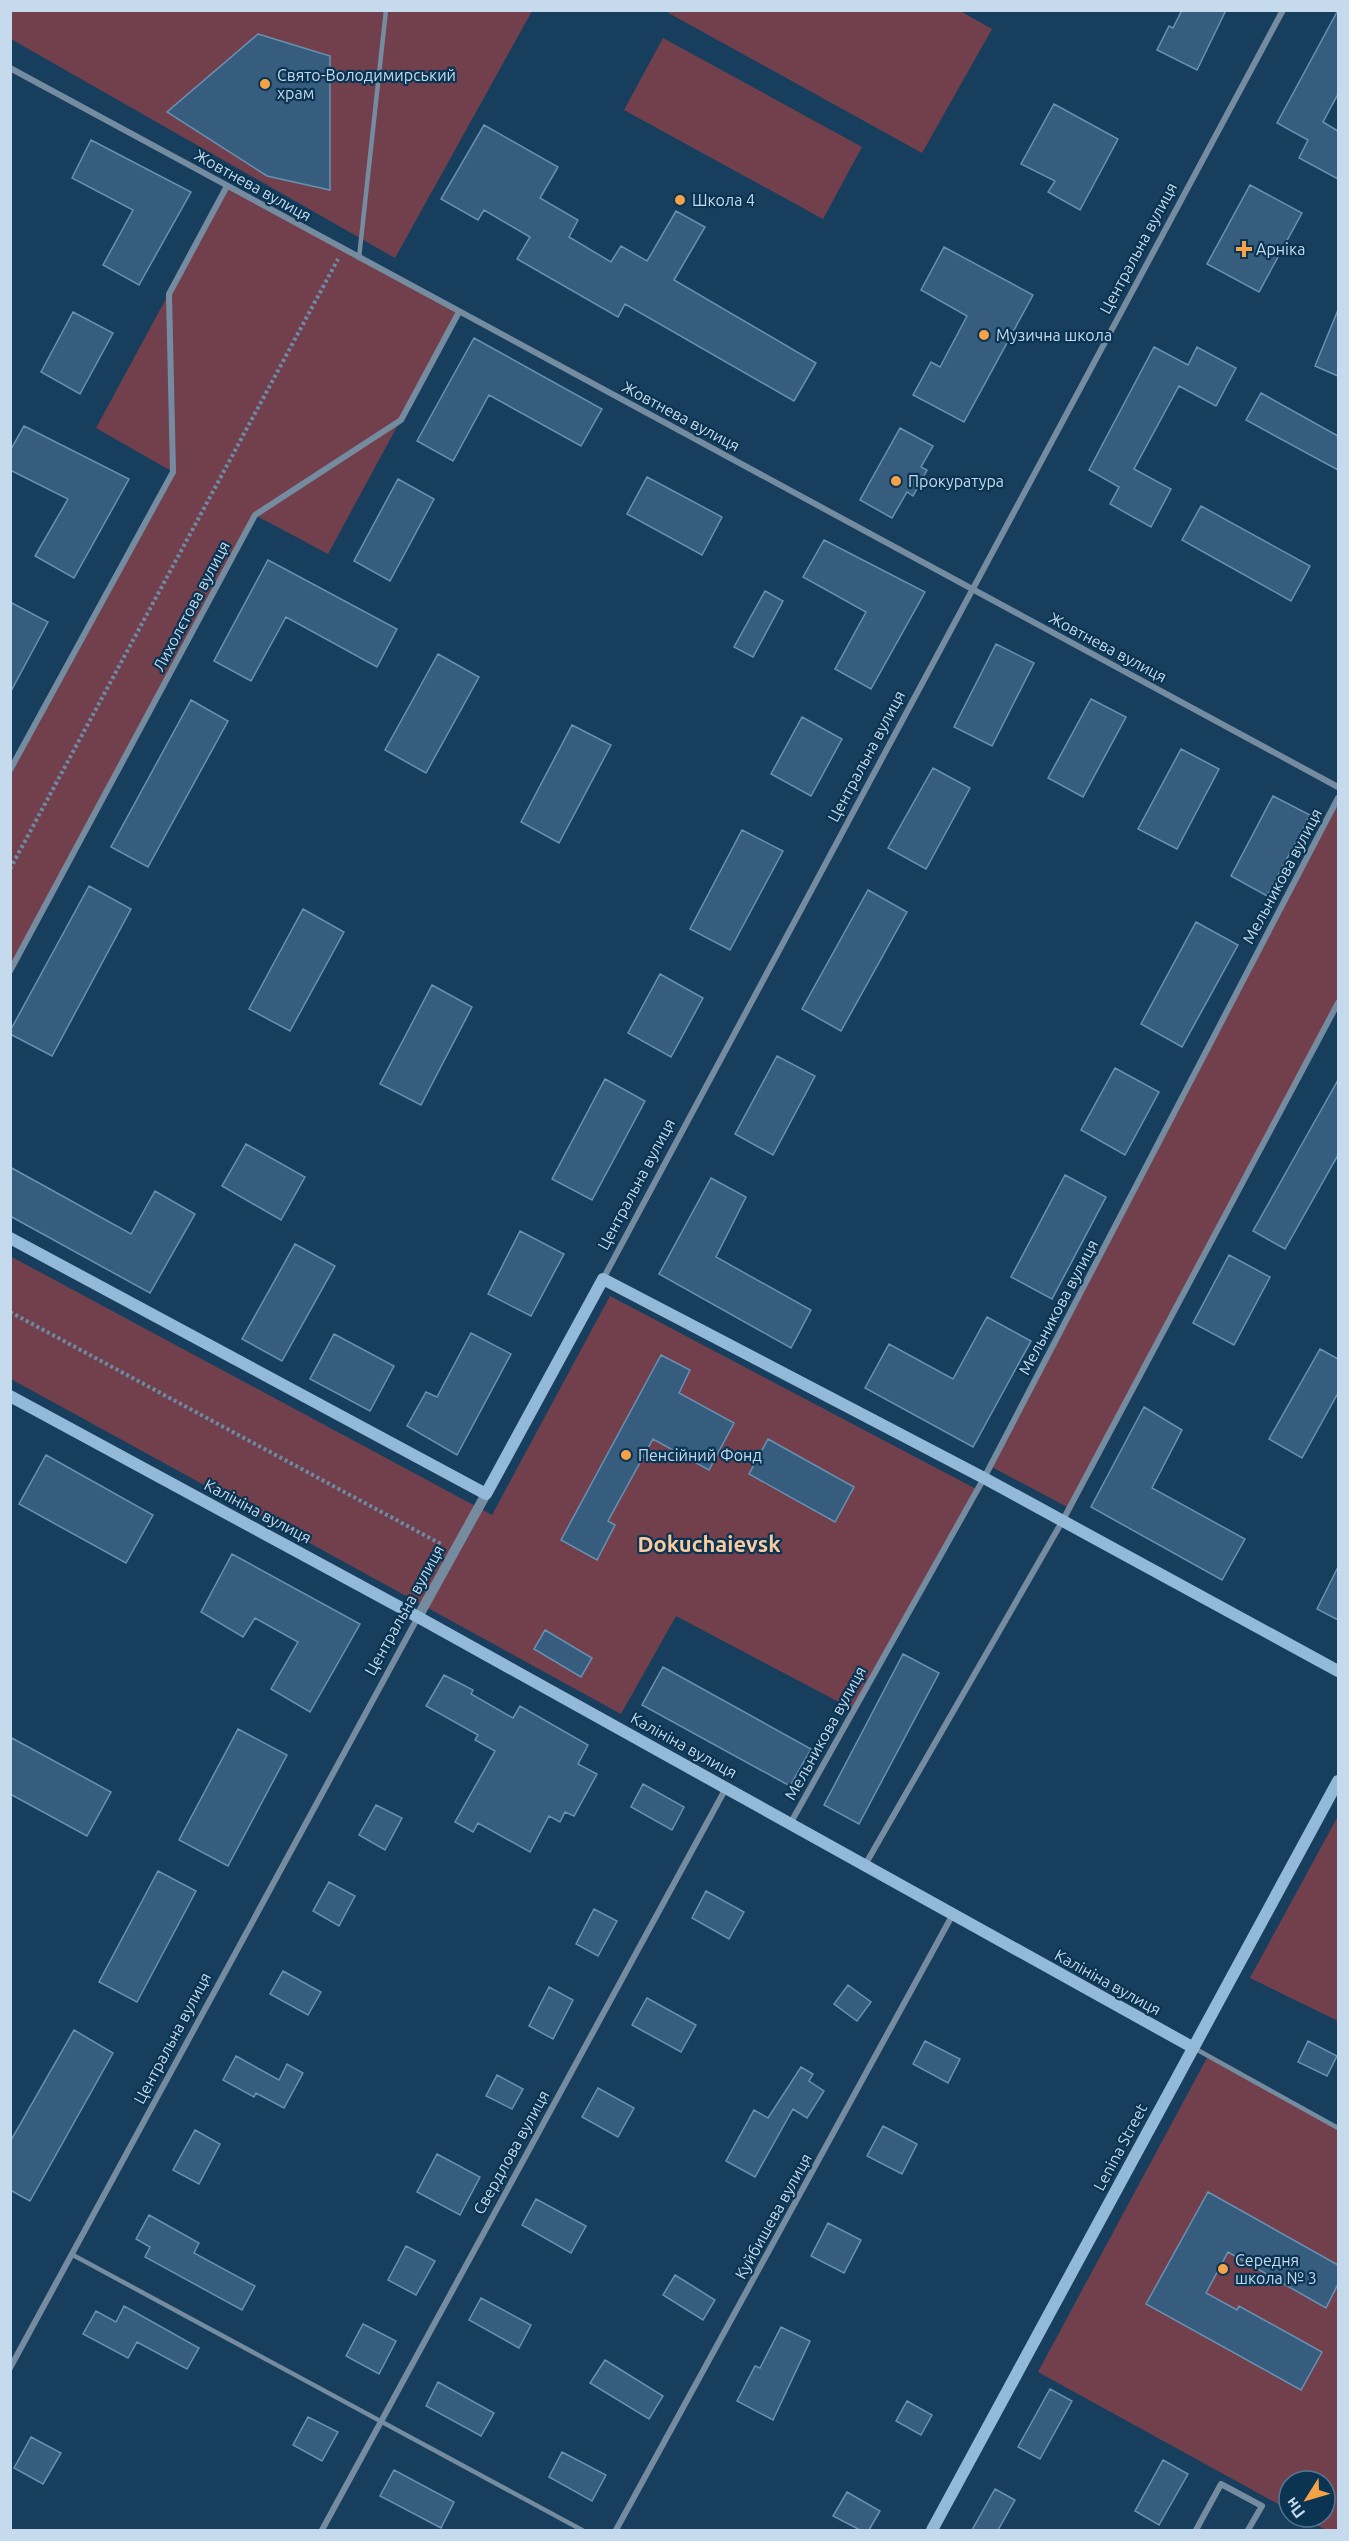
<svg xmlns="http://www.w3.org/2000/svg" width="1349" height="2541" viewBox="0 0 1349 2541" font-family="Ubuntu,sans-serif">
<rect width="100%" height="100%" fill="#173f5d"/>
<path fill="#72404d" d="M11,11H532L395,258L11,39Z
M665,11H960L992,29L922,153Z
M663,38L862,147L823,219L624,110Z
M227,186L459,312L328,554L255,515L11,971V770L173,472L96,428Z
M1338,798V1003L1069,1508L990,1466Z
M10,1256L492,1515L610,1296L978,1490L854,1710L676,1616L621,1714L11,1379Z
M1338,1816V2021L1250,1978Z
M1208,2056L1338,2128V2530H1326L1302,2517H1325V2481H1289V2510L1038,2372Z"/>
<path fill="#365d7e" stroke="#6791b3" stroke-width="1.5" d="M1182,10H1226L1197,70L1157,50L1169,26L1173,28Z
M1338,10V94L1323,122L1338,131V179L1299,158L1308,140L1277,123Z
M258,34L330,56V190L267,176L167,112Z
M1054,104L1118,139L1080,210L1048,192L1055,181L1021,164Z
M484,125L558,167L540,198L578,220L569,237L611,262L621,246L647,261L676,211L705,227L674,280L816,363L794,401L625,304L618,317L517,259L530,237L484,210L478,220L441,199Z
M91,140L191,192L139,285L103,265L133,210L72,178Z
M1250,185L1302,213L1259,292L1207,264Z
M944,247L1033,295L964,422L913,395L931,362L940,367L967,316L921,290Z
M1338,310V376L1315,366Z
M73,312L113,333L80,394L41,372Z
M474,338L602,409L581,446L489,395L453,461L417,441Z
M1154,347L1188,365L1197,347L1236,368L1216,406L1179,386L1134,469L1171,489L1151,527L1110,504L1119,487L1089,470Z
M1261,393L1338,436V470L1246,420Z
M24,426L129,479L74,578L35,556L68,499L10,470V451Z
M900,428L933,446L921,467L927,470L913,496L907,492L892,518L860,500Z
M647,477L722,517L702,555L627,514Z
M398,479L434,499L390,581L354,561Z
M1201,506L1310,566L1291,601L1182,540Z
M824,540L925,592L871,689L835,669L866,612L803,577Z
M268,560L397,629L377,667L286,617L251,681L214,661Z
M765,591L783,601L753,657L734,647Z
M10,602L48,622L10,693Z
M996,644L1034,663L992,746L954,727Z
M438,654L479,677L426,773L385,750Z
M1091,699L1126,717L1083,797L1048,778Z
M191,700L228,721L148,867L111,847Z
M802,717L842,739L811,796L771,774Z
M572,725L611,745L559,843L521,822Z
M1181,749L1219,769L1177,849L1138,829Z
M933,768L970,788L926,869L888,848Z
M1273,796L1310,815L1267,896L1231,876Z
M742,830L783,851L730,950L690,929Z
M89,886L131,909L52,1056L10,1034V1031Z
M868,890L907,912L841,1031L802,1009Z
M303,909L344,932L290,1031L249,1009Z
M1196,922L1238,945L1182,1047L1141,1024Z
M660,974L703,998L671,1057L628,1033Z
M432,985L472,1007L421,1105L380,1084Z
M777,1056L815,1076L773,1155L735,1134Z
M1115,1068L1159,1092L1125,1155L1081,1130Z
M605,1079L645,1101L592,1200L552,1179Z
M1338,1080V1155L1285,1249L1253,1231Z
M246,1144L305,1177L281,1220L222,1186Z
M10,1167L131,1234L155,1191L195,1214L150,1293L10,1216Z
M1065,1175L1106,1197L1052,1299L1011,1277Z
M711,1178L746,1197L716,1257L811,1310L791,1348L659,1274Z
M520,1231L564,1254L531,1316L488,1294Z
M295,1244L335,1266L282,1361L242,1339Z
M1229,1255L1270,1277L1234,1345L1193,1323Z
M987,1317L1031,1341L973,1447L865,1388L889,1344L953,1379Z
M471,1333L511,1354L457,1455L407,1426L426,1392L437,1397Z
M334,1334L394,1366L370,1411L310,1379Z
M1320,1349L1338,1359V1393L1302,1458L1269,1439Z
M661,1355L690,1370L679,1393L734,1423L709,1470L653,1439L608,1521L615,1525L597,1560L561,1540Z
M1144,1407L1182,1430L1152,1488L1245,1539L1222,1580L1091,1507Z
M768,1439L854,1487L835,1522L749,1474Z
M46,1455L153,1515L126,1563L19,1504Z
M232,1554L360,1624L310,1712L271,1689L298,1642L255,1618L243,1637L201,1612Z
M1338,1567V1620L1317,1609Z
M545,1630L592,1658L581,1677L534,1649Z
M903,1654L939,1673L859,1824L824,1805Z
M663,1667L811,1749L790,1786L642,1705Z
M444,1675L473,1690L471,1694L513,1718L520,1706L588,1745L578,1764L597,1774L574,1816L565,1812L560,1822L549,1816L530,1852L478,1823L473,1832L455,1822L495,1751L475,1740L478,1735L426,1706Z
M238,1729L287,1755L228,1866L179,1840Z
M10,1737L111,1792L87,1836L10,1794Z
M643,1784L684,1807L672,1830L631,1807Z
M376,1805L402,1818L385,1850L359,1835Z
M158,1871L196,1891L137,2002L99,1982Z
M329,1882L355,1896L339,1926L313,1911Z
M706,1891L744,1912L729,1939L692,1918Z
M594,1909L617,1921L598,1956L576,1944Z
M283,1971L321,1992L308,2015L270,1994Z
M848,1985L871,2002L857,2021L834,2004Z
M549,1987L573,2000L553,2039L529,2026Z
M647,1998L696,2025L681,2052L632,2025Z
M74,2030L113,2053L30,2201L10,2190V2142Z
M925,2041L960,2059L948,2083L913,2064Z
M1308,2041L1337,2056L1327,2076L1298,2062Z
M236,2056L279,2080L287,2064L303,2073L284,2108L256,2093L254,2097L223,2080Z
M801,2067L813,2074L809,2081L824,2091L807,2118L793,2109L755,2177L726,2161L754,2110L768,2118Z
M497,2075L523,2089L512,2109L486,2096Z
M598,2088L634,2108L618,2137L582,2117Z
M883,2126L917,2144L902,2174L867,2156Z
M195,2130L220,2144L199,2184L173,2170Z
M437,2154L480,2177L460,2215L417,2192Z
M1208,2192L1338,2265V2284L1326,2308L1228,2252L1206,2293L1237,2310L1239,2306L1322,2352L1301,2390L1146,2304Z
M536,2199L586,2226L571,2253L522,2225Z
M149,2215L199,2243L194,2253L255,2286L242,2310L145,2257L150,2247L136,2239Z
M828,2223L861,2240L844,2273L811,2256Z
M406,2246L435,2261L416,2295L388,2280Z
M675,2275L715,2300L703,2320L663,2295Z
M481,2298L531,2325L519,2348L469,2320Z
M124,2306L199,2348L187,2369L137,2342L128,2358L83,2334L96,2311L116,2322Z
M363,2324L396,2341L379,2374L346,2356Z
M781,2327L810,2341L773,2420L737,2401L755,2366L760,2368Z
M605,2360L663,2396L649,2419L590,2383Z
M438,2382L494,2413L481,2436L426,2406Z
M1050,2389L1072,2401L1040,2459L1018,2447Z
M907,2401L932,2415L921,2435L896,2421Z
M308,2417L338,2432L322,2461L293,2445Z
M31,2437L61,2453L43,2484L14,2468Z
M562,2452L606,2475L592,2501L549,2477Z
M1163,2460L1188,2474L1159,2525L1135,2511Z
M394,2470L454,2502L441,2528L380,2496Z
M995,2489L1015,2500L998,2530H972Z
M847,2492L880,2511L869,2530H860L833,2516Z"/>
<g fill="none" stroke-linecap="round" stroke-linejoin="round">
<path stroke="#6c8ba4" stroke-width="4" stroke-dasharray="3 3" stroke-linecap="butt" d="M10,869L338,259
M10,1312L441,1544"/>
<path stroke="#758ca0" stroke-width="4.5" d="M359,258L386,10
M1194,2048L1338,2128
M73,2255L582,2530"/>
<path stroke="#758ca0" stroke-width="6" d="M10,68L1338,787
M10,770L173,472L169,294L227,186
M10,971L255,515L401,420L459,312
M603,1279L1283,10
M790,1824L984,1478L1338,798
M865,1865L1063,1520L1338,1003
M10,2368L418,1617
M322,2530L726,1788
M616,2530L953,1914
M1196,2530L1221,2484L1262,2506L1248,2530"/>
<path stroke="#758ca0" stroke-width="10" d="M418,1617L486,1494"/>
<path stroke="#93b9d9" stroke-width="12" d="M10,1238L486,1494L603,1279L984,1478L1338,1671
M10,1396L418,1617L1192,2047
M932,2530L1338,1781"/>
</g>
<g fill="#f6a247" stroke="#0a3452" stroke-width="2">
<circle cx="265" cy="84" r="6"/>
<circle cx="680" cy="200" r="6"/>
<path d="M1241 240h6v6h6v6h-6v6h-6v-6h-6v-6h6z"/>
<circle cx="984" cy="335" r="6"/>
<circle cx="896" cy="481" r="6"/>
<circle cx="626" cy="1455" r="6"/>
<circle cx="1223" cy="2269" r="6"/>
</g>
<g text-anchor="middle" stroke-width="4.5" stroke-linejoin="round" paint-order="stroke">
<g font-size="16" fill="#c5daed" stroke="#0a3452" text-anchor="start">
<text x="277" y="81">Свято-Володимирський<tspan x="277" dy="18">храм</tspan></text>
<text x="692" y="206">Школа 4</text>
<text x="1256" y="255">Арніка</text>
<text x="996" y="341">Музична школа</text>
<text x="908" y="487">Прокуратура</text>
<text x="638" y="1461">Пенсійний Фонд</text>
<text x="1235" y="2266">Середня<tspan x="1235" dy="18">школа № 3</tspan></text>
</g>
<g font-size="16" fill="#c5daed" stroke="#0a3452">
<text transform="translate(253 185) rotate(29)" y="6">Жовтнева вулиця</text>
<text transform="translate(1138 248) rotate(-62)" y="6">Центральна вулиця</text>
<text transform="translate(681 416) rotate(28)" y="6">Жовтнева вулиця</text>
<text transform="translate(191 606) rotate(-62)" y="6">Лихолєтова вулиця</text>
<text transform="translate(1108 647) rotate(28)" y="6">Жовтнева вулиця</text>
<text transform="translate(866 756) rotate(-62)" y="6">Центральна вулиця</text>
<text transform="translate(1282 876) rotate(-62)" y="6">Мельникова вулиця</text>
<text transform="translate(636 1184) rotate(-62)" y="6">Центральна вулиця</text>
<text transform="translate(1058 1307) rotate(-62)" y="6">Мельникова вулиця</text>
<text transform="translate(258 1511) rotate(28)" y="6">Калініна вулиця</text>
<text transform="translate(404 1610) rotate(-61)" y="6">Центральна вулиця</text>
<text transform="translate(825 1733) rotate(-61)" y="6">Мельникова вулиця</text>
<text transform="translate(684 1745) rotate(29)" y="6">Калініна вулиця</text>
<text transform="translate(1108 1982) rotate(29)" y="6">Калініна вулиця</text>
<text transform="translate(172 2038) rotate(-62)" y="6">Центральна вулиця</text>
<text transform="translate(1120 2147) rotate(-62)" y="6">Lenina Street</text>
<text transform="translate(511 2152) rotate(-61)" y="6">Свердлова вулиця</text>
<text transform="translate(773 2216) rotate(-61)" y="6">Куйбишева вулиця</text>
</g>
<g font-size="22" font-weight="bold" fill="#fbcb9f" stroke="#0a3452">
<text x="709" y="1552">Dokuchaievsk</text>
</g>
</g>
<rect width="1349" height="2541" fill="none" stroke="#c5daed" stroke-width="24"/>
<g transform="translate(1307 2499) rotate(233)"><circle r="28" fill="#0a3452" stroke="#557690" stroke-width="1.5"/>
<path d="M0-4.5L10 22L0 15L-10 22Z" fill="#f6a247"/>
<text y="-9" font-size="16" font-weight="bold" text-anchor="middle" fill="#c5daed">Пн</text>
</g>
</svg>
